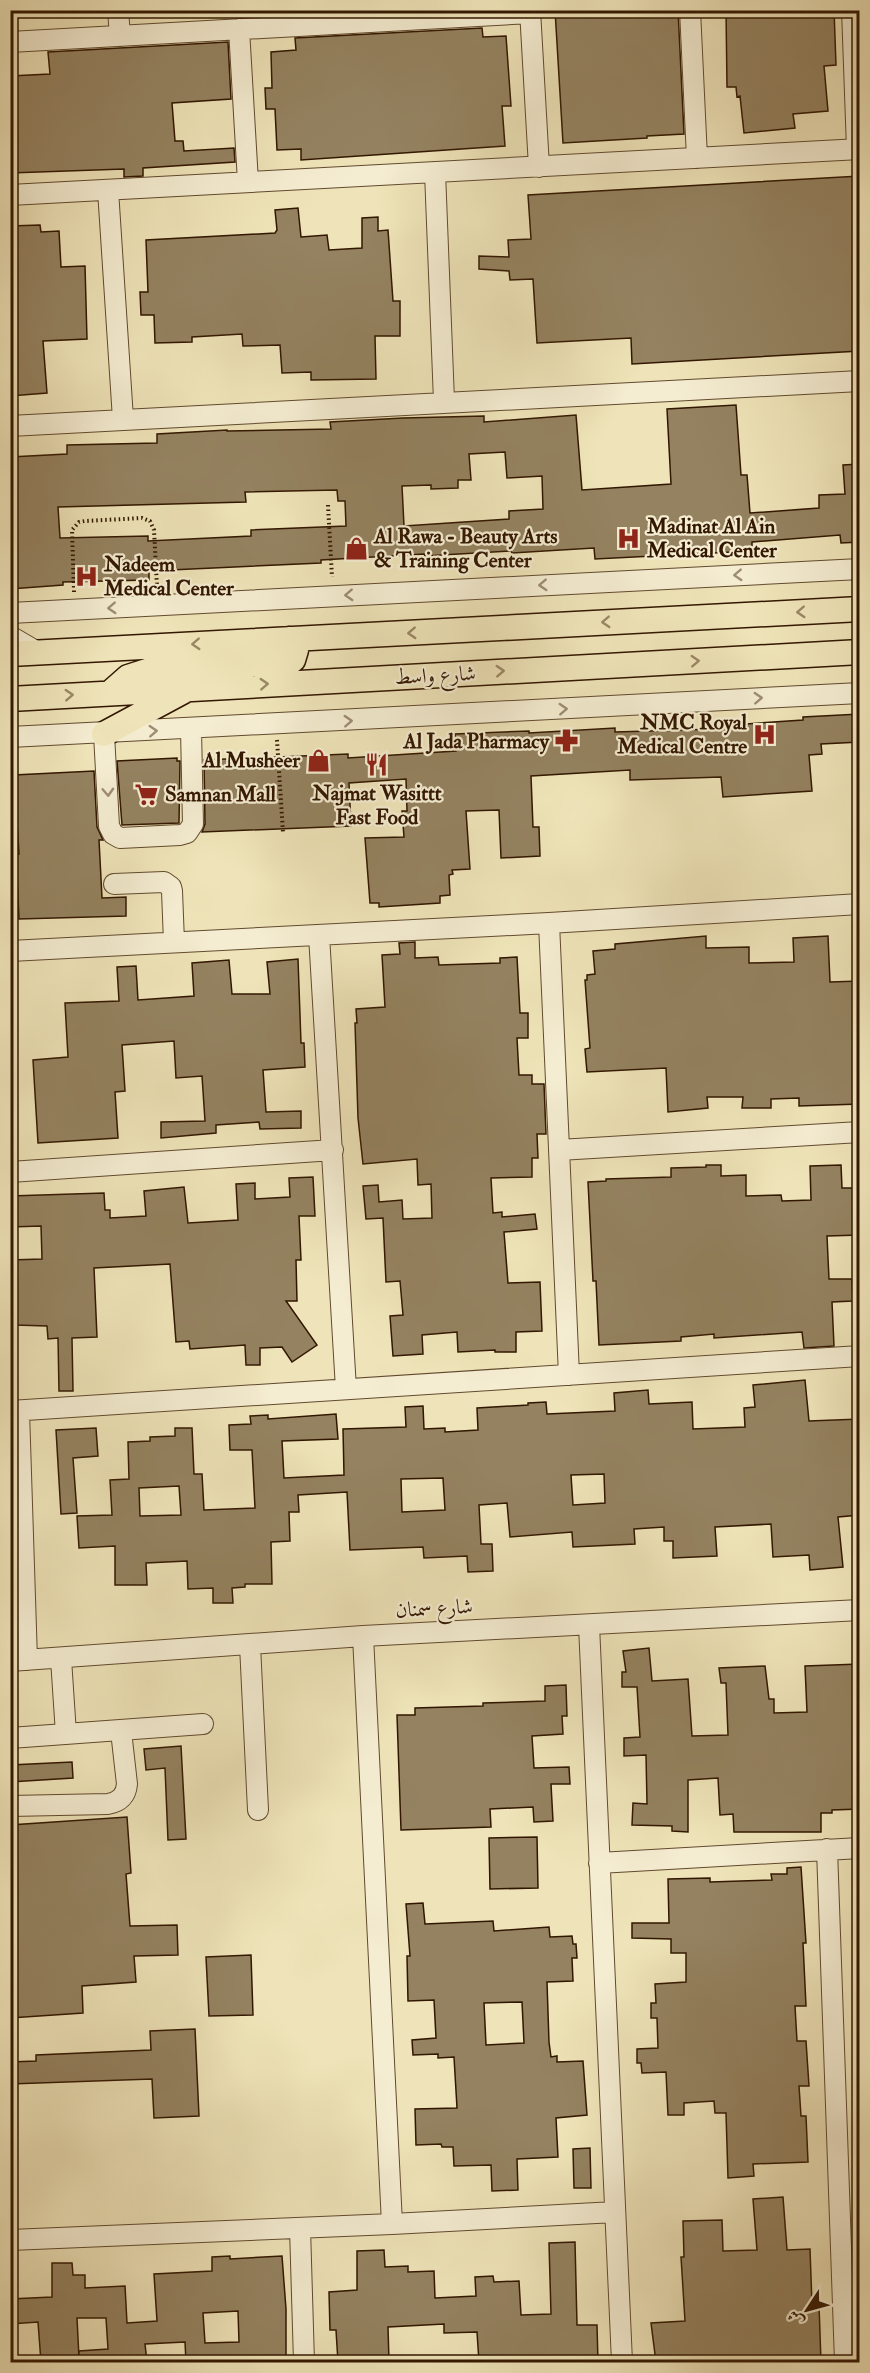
<svg xmlns="http://www.w3.org/2000/svg" width="870" height="2373" viewBox="0 0 870 2373" font-family="'IM FELL Double Pica',Amiri,serif">
<rect width="100%" height="100%" fill="#efe4b9"/>
<filter id="stains"><feTurbulence type="fractalNoise" baseFrequency=".00333" numOctaves="4"/><feColorMatrix values="0 0 0 0 .2 0 0 0 0 .09 0 0 0 0 .02 0 0 0 .5 -.17"/></filter>
<radialGradient id="worn" r=".72"><stop offset=".6" stop-color="#630" stop-opacity="0"/><stop offset="1" stop-color="#630" stop-opacity=".3"/></radialGradient>
<path fill="#948260" stroke="#321700" stroke-width="1.5" fill-rule="evenodd" d="M555,10H678L684,134L647,136V138L563,143Z
M726,10H834L836,65L824,66L828,111L793,114L795,128L744,133L740,96L737,97L736,87H727Z
M482,28L483,37L506,36L511,106H502L505,146L301,160V149L277,150L275,109H266L265,88H272L271,52L296,50L295,38Z
M228,42L231,99L172,103L175,141H183L184,151L234,148L235,162L143,168V176L124,177V169L10,173V76L50,74L48,52Z
M860,176V351L632,364L631,338L537,343L533,279L510,280L509,271L479,269V256L509,257L508,240L531,239L528,195Z
M298,208L301,237L327,235L329,250L362,248V218L378,217V231L388,230L393,301H400V336H375L376,379L311,380V372L282,373L280,345L243,346L242,334L192,337V342L155,343L154,315H141L140,292H148L146,240L275,233L277,230L275,210Z
M40,225L41,232L59,231L61,267L85,266L87,339L43,341L47,393L10,396V357H13L10,226Z
M736,405L741,475H747L750,513L819,508V495L845,494L843,465L860,464V542L841,543L840,535L752,542V551L595,559L594,548L512,553L511,551L425,556L424,554L321,560V563L149,571V580L63,582V585L10,589V457L67,454V445L157,443V434L227,430V431L331,429L330,422L403,418L484,416V422L576,415L582,490L671,484L667,409ZM505,452L507,478L542,476L543,509L509,511V519L404,526L402,486L431,485V489L458,488V480H471L469,454ZM337,490L338,501H345L346,526L251,530V536L148,541V536L60,538L58,507L246,502L245,492Z
M860,714V742L821,744L822,754L809,755L812,791L723,797L721,777L630,780V770L531,776L533,827H539L540,856L501,858L499,810L466,811L470,869L452,870L453,874L449,875L450,895L440,896V903L379,907V903H370L365,838L404,837L402,811H407L406,779L349,783L351,826L202,832L205,824L204,760L348,754V758L456,751L455,734L529,731V733L615,728V732L717,729V726L803,720V717Z
M177,758V761H180L179,823L122,825L117,761Z
M94,771L97,827L103,840H99L102,898L126,897V916L19,919L16,854H19L14,775Z
M706,936V948L749,947V963L794,962L793,938L828,936L830,982L860,981V1104L799,1106V1098L771,1099V1108H742L743,1097H707L708,1108L668,1112L666,1068L587,1072L585,1049L590,1048L585,980H587V975L595,974L593,951L615,949V944Z
M415,942V958L438,957L439,965L500,963V958L517,957L520,1013H528V1038H517L519,1075H532V1084H544L546,1134H537L538,1158H532V1177L491,1178L493,1213L502,1212V1217L535,1214L537,1229L504,1232L508,1283L540,1282L542,1331L516,1332V1352H495V1350L458,1352L457,1332L422,1335L423,1354L393,1356L390,1316L403,1315L400,1281L386,1282L383,1218L366,1219L363,1186L378,1185L379,1202L402,1200L403,1219L432,1218L431,1184L418,1185L417,1159L363,1164L358,1118L355,1023H357L356,1009L385,1007L382,955L400,954L399,943Z
M298,959L301,1043H304L305,1067L263,1070L266,1112L301,1111V1128L260,1129L259,1122L216,1125V1133L161,1138V1122L205,1121L202,1076L176,1078L174,1041L122,1045L125,1091L115,1092L118,1138L38,1143L33,1060L68,1057L65,1003L119,1001L117,967L136,966L138,1000L194,996L192,963L229,960L232,994H270L267,962Z
M706,1165H721V1176L746,1175V1196L781,1195L782,1201L811,1200L810,1166L841,1165L842,1188H860V1235L827,1236L829,1279H852L853,1301L832,1302L834,1346L804,1348L802,1332L714,1338V1334L681,1337V1341L599,1345L596,1281H593L588,1182L606,1181V1179L671,1177V1168L706,1167Z
M313,1177L315,1216H299L301,1260H296L297,1301H286L317,1345L292,1362L282,1347L260,1348V1365H246L245,1345L190,1349L189,1341L176,1342L170,1264L94,1268L97,1337L72,1338L73,1391H59L58,1338L48,1339L47,1326L15,1325L14,1311H10V1260L42,1259L41,1226L10,1227V1196L104,1193L105,1210H110V1218L146,1216L144,1191L184,1187L188,1223L238,1220L236,1184L255,1183V1199L290,1197L289,1178Z
M805,1380L809,1421L860,1419V1515L838,1517L843,1567L810,1570L809,1555L773,1557L771,1524L715,1527L717,1556L673,1558V1541H664V1527L634,1529L635,1544L573,1547L572,1532L510,1537L507,1503L479,1505L481,1544H492L493,1571L468,1572L467,1556L424,1558L423,1547L350,1550L347,1492L298,1495L299,1512H289L290,1541L271,1542L272,1584H245V1587L232,1588L233,1603H213V1588L188,1589L187,1561L146,1563L147,1585H115V1546L79,1548L77,1516L112,1515L110,1480L129,1479L128,1442L150,1441V1437L175,1436V1428H192L194,1474H202L204,1510L255,1508L252,1450H230L229,1425L251,1424L250,1416L268,1415V1419L336,1414L338,1439L282,1441L284,1478L344,1475L343,1429L406,1427L405,1407L423,1406L424,1429L445,1428V1432L478,1430L477,1408L528,1405V1403L546,1402L547,1414L615,1411L614,1393L648,1390L649,1404L692,1402L693,1429L745,1427L744,1408L755,1407L753,1385ZM604,1474L605,1503L573,1505L571,1475ZM443,1478L445,1510L402,1512L401,1479ZM179,1486L181,1515L140,1516L139,1488Z
M96,1428L98,1456L73,1458L77,1513L61,1514L56,1430Z
M649,1648L652,1681L688,1679L692,1736L728,1735L726,1683H721L719,1668L765,1666L769,1699H774V1713L807,1712L805,1666L860,1664V1809L832,1810V1813H821V1832H734L733,1814L720,1815L718,1778L688,1780V1832L672,1831V1826L632,1825L633,1803L647,1804L646,1755L624,1756V1738L640,1737L637,1687H622V1672H626L623,1651Z
M566,1685L567,1716H562L563,1734L532,1736L534,1768L569,1767L570,1784H551L553,1821L534,1822L533,1807L490,1809L491,1827L401,1830L397,1715H415V1708L483,1706V1703L545,1701V1686Z
M181,1746L186,1839L168,1840L165,1768L146,1770L144,1749Z
M72,1762L73,1778L10,1782V1765Z
M127,1817L131,1873L126,1874L130,1926L177,1925L178,1955L134,1956L136,1982L82,1986L83,2013L10,2018V1825Z
M537,1837L538,1888L490,1889L489,1838Z
M801,1867L806,1943H803L806,2006H795L797,2041H806L809,2086H799L801,2116H806L808,2162L753,2164L754,2176L728,2178L726,2113H715L714,2101L684,2103V2115H668L666,2072L642,2073L641,2063H637V2049L658,2048L657,2018H651V2003H656L655,1984L686,1982V1953H671V1939L632,1938V1923H669L668,1879L710,1878V1882L772,1880L771,1874H787V1868Z
M423,1903L425,1924L493,1921L494,1931L549,1927L550,1937L572,1936L573,1944H576L577,1958H572L573,1981L547,1982L549,2042L551,2057L557,2056V2062L583,2061L587,2115L556,2118L558,2157L517,2159L518,2190L492,2191L491,2165L454,2166L453,2147H442L441,2144L416,2145L415,2109L457,2108L454,2057L438,2058V2054L413,2055L412,2040L436,2038L434,2000L408,2001L407,1956H410L406,1904ZM522,2002L524,2043L486,2045L484,2003Z
M251,1955L253,2015L209,2016L206,1957Z
M195,2029L199,2116L154,2118L152,2079L10,2084V2062L36,2061V2055L151,2050L150,2031Z
M590,2148L591,2188H574L573,2149Z
M783,2197L787,2250L810,2249L812,2305H819L821,2362H656L651,2323L685,2321L681,2257H684L683,2221L722,2220L723,2251L757,2250L753,2199Z
M575,2242L577,2325H597L598,2362H479L477,2332L444,2333V2324L388,2327L389,2362H338L336,2330H330L329,2292L357,2290V2251L384,2250L385,2267L408,2266V2272L434,2271L435,2298L476,2296L475,2277L493,2276L494,2282L519,2281L521,2315L551,2314L549,2243Z
M230,2256V2259L282,2256L286,2309V2358L257,2359V2362H186L185,2342L145,2344L147,2362H41L38,2322L10,2324V2299L52,2297V2263H72L73,2275H85V2288L125,2286L127,2323L157,2321L154,2274L212,2271V2257ZM238,2311L239,2342L205,2343L203,2313ZM77,2318H106L108,2349L79,2351V2358Z"/>
<g fill="none" stroke-linecap="round" stroke-linejoin="round">
<defs>
<path id="minor" d="M118,10L120,36
M530,10L539,167
M690,10L697,158
M852,10L857,149
M239,29L248,182
M10,42L530,13
M435,172L444,401
M108,190L123,419
M10,195L860,149
M10,426L860,381
M10,613L860,569
M10,636L39,653
M104,734L109,826L113,834L120,838L180,835L187,833L193,824L191,729
M10,737L860,693
M114,884L164,882L171,887L172,891L174,942
M549,923L569,1375
M319,935L346,1389
M10,951L549,923L860,904
M559,1150L860,1132
M10,1172L333,1150
M10,1411L860,1356
M19,1411L27,1660
M589,1625L622,2362
M363,1636L392,2224
M250,1645L258,1810
M61,1659L66,1734
M10,1661L363,1636L860,1610
M10,1738L203,1724
M10,1806L108,1804C119,1802 126,1796 127,1784L121,1731
M827,1849L845,2362
M599,1863L860,1848
M300,2228L304,2362
M10,2240L392,2224L615,2212"/>
<path id="major" d="M10,654L860,609
M111,692L128,677L150,670L288,663L293,660L296,650L289,639
M10,699L860,652
M104,734L184,691"/>
</defs>
<use href="#minor" stroke="#614a2e" stroke-width="22"/>
<use href="#major" stroke="#321700" stroke-width="27"/>
<path stroke="#321700" stroke-width="4" stroke-dasharray="1.5 3" stroke-linecap="butt" d="M328,505L332,577
M74,592L72,530L79,522L85,521L142,518L150,521L154,530L157,587
M277,740L283,832"/>
<use href="#minor" stroke="#f5edd2" stroke-width="20"/>
<use href="#major" stroke="#efe4b9" stroke-width="24"/>
</g>
<defs><path id="oneway-chevron" d="M-2-3.5L2.5 0L-2 3.5" fill="none" stroke-width="1.6" stroke-linecap="round" stroke-linejoin="round" transform="scale(1.5)"/></defs>
<g stroke="#9d8d74">
<use href="#oneway-chevron" transform="translate(738 575) rotate(177)"/>
<use href="#oneway-chevron" transform="translate(543 585) rotate(177)"/>
<use href="#oneway-chevron" transform="translate(349 595) rotate(177)"/>
<use href="#oneway-chevron" transform="translate(112 608) rotate(177)"/>
<use href="#oneway-chevron" transform="translate(758 698) rotate(-3)"/>
<use href="#oneway-chevron" transform="translate(563 709) rotate(-3)"/>
<use href="#oneway-chevron" transform="translate(348 721) rotate(-3)"/>
<use href="#oneway-chevron" transform="translate(153 731) rotate(-3)"/>
<use href="#oneway-chevron" transform="translate(108 792) rotate(87)"/>
</g>
<g stroke="#9a8866">
<use href="#oneway-chevron" transform="translate(801 612) rotate(177)"/>
<use href="#oneway-chevron" transform="translate(606 622) rotate(177)"/>
<use href="#oneway-chevron" transform="translate(412 633) rotate(177)"/>
<use href="#oneway-chevron" transform="translate(196 644) rotate(177)"/>
<use href="#oneway-chevron" transform="translate(695 661) rotate(-3)"/>
<use href="#oneway-chevron" transform="translate(500 671) rotate(-3)"/>
<use href="#oneway-chevron" transform="translate(264 684) rotate(-3)"/>
<use href="#oneway-chevron" transform="translate(69 695) rotate(-3)"/>
</g>
<defs>
<symbol id="hospital-bare" viewBox="-9 -9 18 18"><path d="M-5-5h3v3.5h4V-5h3V5h-3V1.5h-4V5h-3Z" fill="#8f2418" stroke="#f5edd2" stroke-width="2.5" paint-order="stroke"/></symbol>
<symbol id="shop-bare" viewBox="-9 -9 18 18"><path d="M-5-2.5h2.3a2.7 3.5 0 0 1 5.4 0H5L5.5 6h-11ZM-1.5-2.5h3a1.5 2.3 0 0 0-3 0Z" fill="#8f2418" stroke="#f5edd2" stroke-width="2.5" paint-order="stroke"/></symbol>
<symbol id="pharmacy-bare" viewBox="-9 -9 18 18"><path d="M-2-6h4v4h4v4h-4v4h-4v-4h-4v-4h4Z" fill="#8f2418" stroke="#f5edd2" stroke-width="2.5" paint-order="stroke"/></symbol>
<symbol id="restaurant-bare" viewBox="-9 -9 18 18"><path d="M-5-6h1v4h1v-4h1v4h1v-4h1v5L-1.5 .5V6h-2V.5L-5-1ZM5-6V6H3V1.5H1.5Q1.5-4 5-6Z" fill="#8f2418" stroke="#f5edd2" stroke-width="2.5" paint-order="stroke"/></symbol>
<symbol id="supermarket-bare" viewBox="-9 -9 18 18"><path d="M-6-5.5h2.5l.6 2H6L4.5 2H-2.5L-4.4-4H-6ZM-1.5 3.2a1.3 1.3 0 1 0 .1 0ZM3 3.2a1.3 1.3 0 1 0 .1 0Z" fill="#8f2418" stroke="#f5edd2" stroke-width="2.5" paint-order="stroke"/></symbol>
</defs>
<g fill-rule="evenodd">
<use href="#hospital-bare" x="612" y="522" width="33" height="33"/>
<use href="#shop-bare" x="340" y="532" width="33" height="33"/>
<use href="#hospital-bare" x="70" y="560" width="33" height="33"/>
<use href="#hospital-bare" x="748" y="718" width="33" height="33"/>
<use href="#pharmacy-bare" x="550" y="724" width="33" height="33"/>
<use href="#shop-bare" x="302" y="744" width="33" height="33"/>
<use href="#restaurant-bare" x="360" y="748" width="33" height="33"/>
<use href="#supermarket-bare" x="130" y="778" width="33" height="33"/>
</g>
<g text-anchor="middle" stroke-width="4.5" stroke-linejoin="round" paint-order="stroke">
<g font-size="21" font-weight="bold" fill="#321700" stroke="#f5edd2" text-anchor="start">
<text x="647" y="533">Madinat Al Ain<tspan x="647" dy="24">Medical Center</tspan></text>
<text x="374" y="543">Al Rawa - Beauty Arts<tspan x="374" dy="24">&amp; Training Center</tspan></text>
<text x="104" y="571">Nadeem<tspan x="104" dy="24">Medical Center</tspan></text>
<text x="747" y="729" text-anchor="end">NMC Royal<tspan x="747" dy="24">Medical Centre</tspan></text>
<text x="549" y="748" text-anchor="end">Al Jada Pharmacy</text>
<text x="300" y="767" text-anchor="end">Al Musheer</text>
<text x="377" y="800" text-anchor="middle">Najmat Wasittt<tspan x="377" dy="24">Fast Food</tspan></text>
<text x="165" y="801">Samnan Mall</text>
</g>
<g font-size="21" fill="#321700" stroke="#f5edd2">
<text transform="translate(435 675) rotate(-3)" y="7">شارع واسط</text>
<text transform="translate(434 1608) rotate(-3)" y="7">شارع سمنان</text>
</g>
</g>
<rect width="870" height="2373" fill="none" stroke="#efe4b9" stroke-width="36"/>
<rect x="12" y="12" width="846" height="2349" fill="none" stroke="#321700" stroke-width="3"/>
<rect x="18" y="18" width="834" height="2337" fill="none" stroke="#321700" stroke-width="1.5"/>
<g transform="translate(807 2310) rotate(234)" stroke="#f5edd2" stroke-width="4.5" paint-order="stroke">
<path d="M0-4.5L10 22L0 15L-10 22Z" fill="#321700"/>
<text y="-9" font-size="16" font-weight="bold" text-anchor="middle" fill="#321700">ش</text>
</g>
<rect width="100%" height="100%" filter="url(#stains)"/>
<rect width="100%" height="100%" fill="url(#worn)"/>
</svg>
